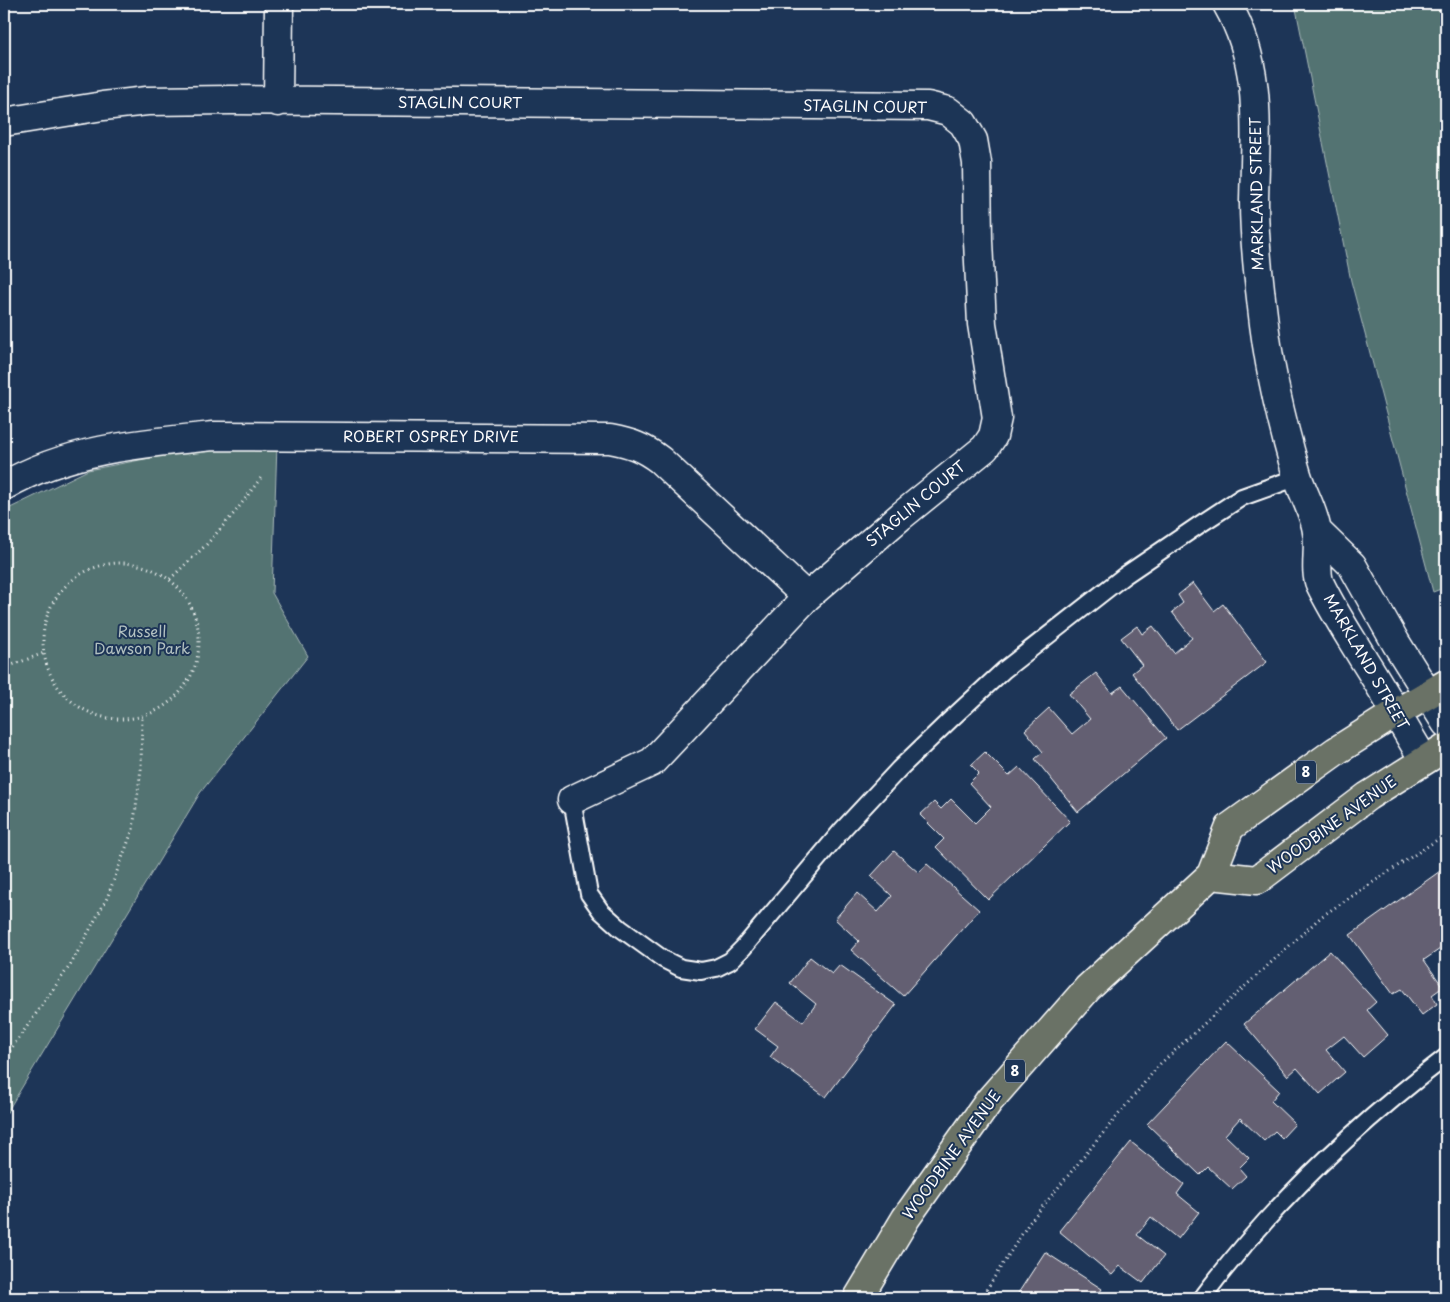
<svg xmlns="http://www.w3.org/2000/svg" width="1450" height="1302" viewBox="0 0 1450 1302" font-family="'Playpen Sans',sans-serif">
<rect width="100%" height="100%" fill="#1d3557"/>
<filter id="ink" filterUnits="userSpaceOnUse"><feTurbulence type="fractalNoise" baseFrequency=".02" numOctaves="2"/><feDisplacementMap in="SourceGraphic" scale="10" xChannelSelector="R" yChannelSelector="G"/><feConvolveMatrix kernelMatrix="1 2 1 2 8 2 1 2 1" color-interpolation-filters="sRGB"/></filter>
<g filter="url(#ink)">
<path fill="#537372" stroke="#a9b9b8" d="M1295,4H1446V587L1433,592L1351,281Z
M277,444L272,593L308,656L200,793L4,1117V511L88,470L202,448Z"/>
<path fill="#645f72" stroke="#fff" d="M1193,583L1214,611L1223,604L1267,662L1177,730L1132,673L1142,665L1121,638L1137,626L1142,634L1153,626L1174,653L1192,638L1172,612L1183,603L1178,595Z
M1096,673L1112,693L1122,686L1166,738L1078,812L1035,759L1043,752L1025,730L1049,708L1072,734L1090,719L1069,694Z
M985,752L1009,776L1019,767L1070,821L988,900L936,847L944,839L920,815L934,802L941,809L951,799L975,823L991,807L969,783L979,773L971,765Z
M894,851L919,873L927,864L979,910L903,996L851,950L859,941L835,919L857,893L878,912L892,896L871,876Z
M1443,869L1446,874V952L1443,947L1424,960L1443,987L1432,995L1437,1004L1422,1015L1402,989L1393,994L1350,935Z
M1330,951L1376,1002L1367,1010L1388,1035L1363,1057L1344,1036L1326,1050L1345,1072L1320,1094L1297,1068L1288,1076L1244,1024Z
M810,957L832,974L840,965L896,1005L826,1097L770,1057L778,1046L755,1029L776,1002L803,1022L816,1004L790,983Z
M1226,1041L1279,1091L1271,1101L1295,1124L1282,1138L1275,1131L1264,1141L1240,1118L1225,1135L1249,1158L1239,1168L1246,1176L1232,1189L1208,1167L1200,1175L1147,1124Z
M1131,1142L1184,1184L1177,1194L1199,1212L1178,1239L1151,1217L1137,1235L1164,1256L1143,1283L1120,1266L1112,1275L1059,1231Z
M1045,1252L1102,1289L1096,1298H1015Z"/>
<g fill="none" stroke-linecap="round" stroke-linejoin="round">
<defs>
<path id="lane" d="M572,800L589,894L601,911L620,928L663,959L681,968L701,971L716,968L730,961L743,948L843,829L899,769L951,719L1004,670L1124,576L1199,525L1242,497L1298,477
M1202,1298C1271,1206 1355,1126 1446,1057"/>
<path id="street" d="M278,102L279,4
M4,122L103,106L147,101L231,100L928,106L948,111L963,123L973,140L977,163L978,241L982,324L997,418L993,436L985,448L901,516L807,597L652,762L572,800
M4,486C67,449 142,443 214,436L610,439C631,443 643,447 660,460L807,597"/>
<path id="secondary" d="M1227,4C1264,68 1255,133 1254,203C1254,238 1258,273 1262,307C1268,364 1281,421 1297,475C1303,494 1315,514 1317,532C1320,547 1314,571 1320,584C1333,611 1349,635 1364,660C1385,693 1404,727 1424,760
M1317,531L1352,565L1396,643L1446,723"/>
<path id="primary" d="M1211,875L1257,880L1368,796L1446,747
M858,1298L906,1218L989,1101L1088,988L1211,875L1230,827L1336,751L1396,713L1446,684"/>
</defs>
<use href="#lane" stroke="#fff" stroke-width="20"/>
<use href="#street" stroke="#fff" stroke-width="31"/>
<use href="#secondary" stroke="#fff" stroke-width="31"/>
<use href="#primary" stroke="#fff" stroke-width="31"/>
<path stroke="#fff" stroke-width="3" stroke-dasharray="1 4" stroke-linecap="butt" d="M43 641a78 78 0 1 1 156 0a78 78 0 1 1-156 0Z
M170,579L206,545L236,511L263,475
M4,668L44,653
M4,1059L71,964L107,898L133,829L141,769L142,716
M981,1298L1029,1223L1160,1064L1322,916L1446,834"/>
<use href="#lane" stroke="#1d3557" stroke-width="16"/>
<use href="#street" stroke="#1d3557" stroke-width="28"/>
<use href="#secondary" stroke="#1d3557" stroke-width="28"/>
<use href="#primary" stroke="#6a7266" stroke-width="28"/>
</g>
</g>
<g text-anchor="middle" stroke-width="4" stroke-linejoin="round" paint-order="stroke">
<g fill="#1d3557" stroke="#bbc2cd" stroke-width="1">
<rect x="1296" y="760.5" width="20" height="23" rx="4"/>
<rect x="1005" y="1059.5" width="20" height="23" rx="4"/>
</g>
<g font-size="14" font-weight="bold" fill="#fff">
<text x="1306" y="777">8</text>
<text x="1015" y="1076">8</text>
</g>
<g font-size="15" fill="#fff" stroke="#1d3557">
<text x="460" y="108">STAGLIN COURT</text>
<text transform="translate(865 107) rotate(1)" y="5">STAGLIN COURT</text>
<text transform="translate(1257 194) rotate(-91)" y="5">MARKLAND STREET</text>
<text x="431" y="442">ROBERT OSPREY DRIVE</text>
<text transform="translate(916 504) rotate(-40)" y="5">STAGLIN COURT</text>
<text transform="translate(1366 662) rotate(60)" y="5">MARKLAND STREET</text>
<text transform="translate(1332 825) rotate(-36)" y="5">WOODBINE AVENUE</text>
<text transform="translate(952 1155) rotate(-54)" y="5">WOODBINE AVENUE</text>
</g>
<g font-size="15" fill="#b2c0c0" stroke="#1d3557">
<text x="142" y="637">Russell<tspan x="142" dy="17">Dawson Park</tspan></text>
</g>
</g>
<rect width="1450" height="1302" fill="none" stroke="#1d3557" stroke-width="20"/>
<rect x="10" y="10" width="1430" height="1282" fill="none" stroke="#fff" stroke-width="2" filter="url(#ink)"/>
</svg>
